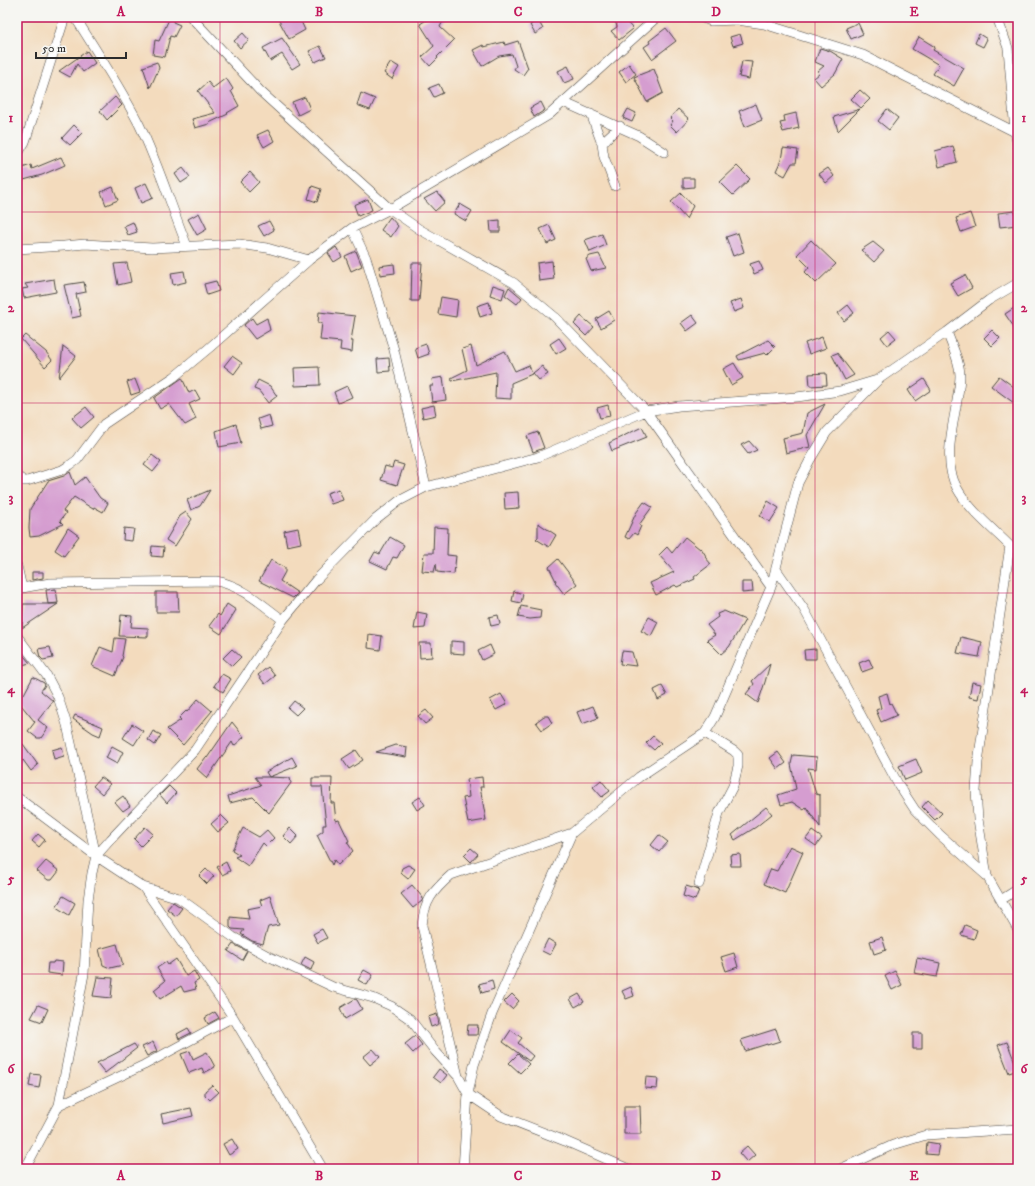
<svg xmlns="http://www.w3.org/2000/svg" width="1035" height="1186" viewBox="0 0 1035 1186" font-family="'IM FELL DW Pica',serif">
<rect width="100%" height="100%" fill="#f6f6f2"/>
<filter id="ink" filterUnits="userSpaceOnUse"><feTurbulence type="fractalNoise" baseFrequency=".025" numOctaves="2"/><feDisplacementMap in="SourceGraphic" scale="8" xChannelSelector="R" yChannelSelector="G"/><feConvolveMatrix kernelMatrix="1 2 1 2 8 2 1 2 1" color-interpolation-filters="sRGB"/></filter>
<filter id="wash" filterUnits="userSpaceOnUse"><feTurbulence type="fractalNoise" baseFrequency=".012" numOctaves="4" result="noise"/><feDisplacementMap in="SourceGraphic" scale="16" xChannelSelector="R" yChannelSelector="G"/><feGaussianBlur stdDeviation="0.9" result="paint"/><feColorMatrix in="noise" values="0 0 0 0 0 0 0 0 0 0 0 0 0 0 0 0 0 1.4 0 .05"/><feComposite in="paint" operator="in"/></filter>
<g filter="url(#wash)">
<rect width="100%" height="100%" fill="#f3dbbd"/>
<g id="blocks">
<path fill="#d59dd0" d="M170,17L174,18L173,22L180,25L174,37L170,36L165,57L153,55L155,40L159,41Z
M277,17H299L305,30L289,39Z
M431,17H445L440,27L454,40L437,57L438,58L430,66L422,57L434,46L420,24Z
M614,17H622L633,29L619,40L611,31L617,27Z
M538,20L543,29L535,34L530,25Z
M858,23L863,34L851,39L846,28Z
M666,28L676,41L652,59L644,47L650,43L649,41Z
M243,33L249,40L240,48L234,41Z
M740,34L743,43L733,46L730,37Z
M979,34L987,39L983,47L975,43Z
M919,37L935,47L933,50L964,68L954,86L933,74L939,65L912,49Z
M282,38L300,64L292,69L282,54L270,61L263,48Z
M518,41L528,68L523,75L514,69L516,66L512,54L499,56L482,66L473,50L483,45L484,47L504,42L505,45Z
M320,46L326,57L315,62L309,51Z
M820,48L830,51L843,59L835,74L821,86L814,78L819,74L818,71L824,66L815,62Z
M87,51L95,63L83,72L77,64L70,77L59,71Z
M742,61L752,62L749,79L739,77Z
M157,62L159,68L150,88L143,67Z
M391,62L399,67L392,79L384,73Z
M629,64L636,74L626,82L619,72Z
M568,66L574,79L564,83L558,71Z
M654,69L663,93L647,102L634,77Z
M226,78L233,89L231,91L239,106L227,113L228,114L209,123V124L195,128L192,119L215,113L198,91L208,82L213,88Z
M439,84L443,93L434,97L429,88Z
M860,90L870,99L861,108L851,99Z
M361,93L375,99L370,110L357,105Z
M115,97L122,105L107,120L100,111Z
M305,97L310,109L298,115L292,102Z
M541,102L545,110L534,117L530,108Z
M756,104L762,120L745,127L739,111Z
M628,109L636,113L632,122L623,118Z
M678,109L689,119L677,132L670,125L673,121L670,118Z
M860,109L838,131L834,117Z
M887,109L898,118L889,130L878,121Z
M796,113L799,128L783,132L780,123L785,122L784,116Z
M74,125L82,133L70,145L62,138Z
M268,130L274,141L264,147L257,135Z
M953,146L957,162L939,167L935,151Z
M783,148L798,150L796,163H792L785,176L776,171L781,160Z
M61,157L65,165L42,175L20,181L18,175L21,174L19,169L31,165L32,169Z
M737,166L750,179L733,195L720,182Z
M183,168L190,177L181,183L175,174Z
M828,168L834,176L826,183L819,174Z
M250,172L259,182L249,192L240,182Z
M683,178H694V187L683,188Z
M146,183L153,198L141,203L135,188Z
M312,186L321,189L317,202L308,199Z
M113,187L118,200L106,205L101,192Z
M437,192L445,202L435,211L424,199Z
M681,193L693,206L686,219L671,202Z
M368,199L372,210L358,216L354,205Z
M460,204L472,211L466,221L454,214Z
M1015,211L1017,225L1000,227L998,213Z
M199,213L207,229L197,235L188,219Z
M970,213L975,227L961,232L956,218Z
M390,217L398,226L391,237L381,230Z
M500,220V232H491L490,221Z
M269,221L274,230L264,236L258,226Z
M133,222L137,232L128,235L124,226Z
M549,225L556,240L547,244L540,229Z
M738,233L744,252L733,256L726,237Z
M602,234L606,245L590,252L585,240Z
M811,240L836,264L816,283L805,272L809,267L797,255Z
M873,242L884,251L874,262L861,250Z
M336,247L342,257L334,262L328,253Z
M356,251L362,266L351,271L345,256Z
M599,254L606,268L591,271L586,259L590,256Z
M552,261L554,279L539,281L537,263Z
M759,261L763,270L754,274L750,264Z
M127,263L131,282L118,285L114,264Z
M412,263H422L419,301H411Z
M394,264L395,273L380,275L379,266Z
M184,271L186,282L173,285L171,273Z
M965,275L972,288L958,296L950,283Z
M54,279L56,292L24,298L22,289L28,288L25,284Z
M216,281L219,291L207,295L204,284Z
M84,282L86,292L76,294L81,316L72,318L64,285Z
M493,285L505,289L502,299L490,295Z
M509,287L522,298L517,304L505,295Z
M441,297L458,300L456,317L438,314Z
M741,299L744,308L734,312L730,303Z
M489,302L492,313L480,317L477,306Z
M848,305L854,313L844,321L838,313Z
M1014,308L1018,314V333L1005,314Z
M609,311L614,320L601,328L596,319Z
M319,312L355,316L351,341H353L352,352L340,350L341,342L320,340L322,323H318Z
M692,315L698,323L687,331L681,323Z
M581,316L594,327L586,336L574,324Z
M252,318L256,324L267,318L270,330L255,339L244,325Z
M889,330L896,338L887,345L881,337Z
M992,330L1000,338L992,346L984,338Z
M25,335L46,352L52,360L45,367L21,339Z
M822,337L826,348L809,354L805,343Z
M559,338L566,348L556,354L550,344Z
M768,340L775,347L767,355L765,353L739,360L737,356Z
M426,344L429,354L418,358L415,348Z
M63,346L76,356L59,378Z
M471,346L476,365L505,351L515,371L529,365L532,374L511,383V399L495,398L496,372L452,381L451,378L467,370L462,349Z
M837,353L854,375L845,380L832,355Z
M232,356L242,363L234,374L224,366Z
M389,358L390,371L378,372L377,359Z
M734,363L743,378L731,385L723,369Z
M542,366L548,374L539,380L533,373Z
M319,367L320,385L295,386L294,368Z
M826,373L827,385L810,386L809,374Z
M999,376L1018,390V406L991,386Z
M443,377L446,400L432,402L430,386H433L432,379Z
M182,378L189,393L195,390L200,399L189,404L196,419L185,425L169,404L160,409L154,398Z
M135,379L140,392L131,395L127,382Z
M924,379L931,390L915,401L908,390Z
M258,380L270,386L277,396L268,403L259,391L254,389Z
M347,386L352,397L338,403L334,392Z
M825,404L807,435L810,447L786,453L783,438L803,433L807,413Z
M434,405L436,415L423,418L421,408Z
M608,405L610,416L600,418L597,408Z
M86,407L94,417L81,428L72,418Z
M269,415L272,426L261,429L258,419Z
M236,424L241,443L219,447L216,431Z
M642,427L647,437L612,451L609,443Z
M538,432L544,448L533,452L527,436Z
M749,441L757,450L748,454L741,445Z
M152,455L161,462L153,472L144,465Z
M394,462L404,465L397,485L381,480L385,466L392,468Z
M70,472L75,485L85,477L100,498L108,503L103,512L94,507L93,509L74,497L63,511L66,513L60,521L63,524L39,536L30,537L29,528L30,509L48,481L64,476Z
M339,489L343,500L331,504L327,493Z
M210,490L200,506L191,510L187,500Z
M518,492L519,508L505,509L504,493Z
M768,501L779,508L770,522L760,516Z
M644,502L652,507L639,525L641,526L637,535L634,533L629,539L625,537L636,513Z
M186,512L192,519L175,546L166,540L180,516Z
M538,523L556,535L549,547L536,539L538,537Z
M434,527L448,528L447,555L456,556L454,574L437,572L436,564L434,572L422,571L424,553H433Z
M68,528L79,536L64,556L55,550Z
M124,528L134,529L132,541L123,540Z
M298,528L301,543L287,546L284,531Z
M390,537L404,545L397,558L393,557L387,569L370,561L375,552L380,554Z
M685,537L700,549L701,548L706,556L705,557L711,564L694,577L695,579L677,587L675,585L656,595L650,583L674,572L659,555L667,547L672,553Z
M152,546L164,547L163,557L151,556Z
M558,559L577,584L564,594L555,582L556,581L549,567Z
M271,560L285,568V572L280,581L298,593L293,598L259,581Z
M32,572H43V578L32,580Z
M742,582H752L753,592L742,593Z
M56,589L58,603L48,604L46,590Z
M514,591L523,594L521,603L512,601Z
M156,592H178L179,612H156Z
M23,604H58L22,628Z
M227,604L236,610L221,634L209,626L218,614L220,616Z
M521,606L541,610L540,618L530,619L518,617Z
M724,611L745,620L729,647L721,654L707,640L715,635L707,625L718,617L717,614Z
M417,612L427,614L425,628L414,629Z
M121,615L132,616L131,627L148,628V637L119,636Z
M498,615L500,624L491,626L489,617Z
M649,617L658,622L651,636L641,631Z
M369,634L382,636L380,650L368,648Z
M961,637L982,642L979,657L957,653Z
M115,638L125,639L122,656L123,657L115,676L92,666L100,647L113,652Z
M451,641L464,642V654L451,653Z
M419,643H431L432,657L420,658Z
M490,645L494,654L482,660L478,651Z
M50,647L53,658L43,660L40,657L38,649Z
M232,649L241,657L232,666L223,658Z
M816,649V659H805L804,650Z
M622,651L632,652L636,666L620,664Z
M19,655L24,656L30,663L18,666Z
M869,659L873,668L862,672L859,663Z
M770,664L765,682L758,703L746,694L754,684L752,681Z
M268,667L275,676L265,684L258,675Z
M222,674L231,679L223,692L214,686Z
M33,677L44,683L45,685L41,691L53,701L38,720L48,728L41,738H37L28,731L35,722L17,700L24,694Z
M972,682L981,684L978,699L969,697Z
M662,686L667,695L658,700L654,690Z
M887,693L890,704L891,703L897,715L881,722L876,710L881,708L878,696Z
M501,694L507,704L496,710L490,700Z
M198,699L212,711L183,745L167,729L181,720L179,718L186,711L187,712Z
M294,701L303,708L296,715L288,708Z
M593,706L598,718L582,724L577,712Z
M426,710L433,718L425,724L418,716Z
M75,715L103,727L100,736L93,733L73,719Z
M544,716H548L552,723L542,730L536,722Z
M232,722L244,737L234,746L232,742L207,778L197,769L206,757L207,758Z
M132,724L143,731L134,745L123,738Z
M153,731L161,735L155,745L148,740Z
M653,736L661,743L654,750L646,743Z
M23,744L38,765L31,771L23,760L17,766V748Z
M396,745L407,747L406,757L376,752Z
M112,746L123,752L117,764L106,758Z
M62,747L64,756L54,759L52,750Z
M356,750L363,760L349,769L342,759Z
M778,752L786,763L778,769L770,758Z
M793,755L817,757L816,769L808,768L816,794L820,795V827L806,807L804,810L792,802L781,805L778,795L796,789L791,764Z
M292,757L297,766L269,777L290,778L291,783L269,813L253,797L230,803L228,796L261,785L255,777H269L266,772Z
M916,759L922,773L905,780L899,766Z
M101,777L110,784L102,794L93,786Z
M482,777L483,787H480L486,820L468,823L463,798L469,797L467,779Z
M312,778H332L331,803H334L336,821L339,820L349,841L347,842L353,851L338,865L334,860L332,865L317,835L323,831V825H326L322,787H312Z
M601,780L610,791L602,797L593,787Z
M169,786L176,793L167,803L160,795Z
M123,796L130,806L123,811L115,802Z
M420,797L425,805L417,810L412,802Z
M928,800L942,813L935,820L922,807Z
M766,807L772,814L756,827L735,840L732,835Z
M221,815L229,823L218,832L211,824Z
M145,827L153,834L141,846L134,839Z
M243,828L259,837L267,830L274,838L266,846L263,843L248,866L235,857L240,855L232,850Z
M290,828L298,836L291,844L283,836Z
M812,831L822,838L816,846L806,839Z
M38,834L45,840L39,847L32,841Z
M659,835L668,842L659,852L651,845Z
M790,846L803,852L785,893L764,884L771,869L777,871Z
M471,848L478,854L471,862L464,855Z
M740,854L741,866H731L730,855Z
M46,861L59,871L52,880H48L37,871Z
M226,862L230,871L222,875L217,867Z
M408,865L415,869L408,879L402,874L401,871L402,868Z
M206,869L214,876L207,884L199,876Z
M412,885L423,898L422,901L413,908L401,894Z
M686,886L699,890L695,900L683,896Z
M63,896L75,903L69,915L56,907Z
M270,896L279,925L268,927L263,944L252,941L241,934L244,930L232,929L230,927V917L249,919L247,909L262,906L260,900Z
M173,902L182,908L176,916L167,909Z
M965,925L977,930L974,939L961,935Z
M322,929L327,938L318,943L313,934Z
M882,937L886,950L874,954L870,941Z
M548,939L556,944L550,955L542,951Z
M117,944L123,965L110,968L103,965L99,949Z
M233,944L247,951L242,960L228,951Z
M734,953L738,967L726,971L721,957Z
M305,957L314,962L311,970L301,965Z
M917,958L940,963L937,977L914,973Z
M176,959L186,976L194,971L199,980L194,983L196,989L184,992L181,986L160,999L154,990L165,981L157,968L166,962L168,965Z
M54,961L63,962L62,975L47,973L48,963H53Z
M364,970L373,975L367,985L358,980Z
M895,971L902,985L892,990L885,976Z
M97,977L113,978L111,998L93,996Z
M492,980L494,989L482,993L479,984Z
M631,987L634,996L626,999L622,991Z
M512,994L519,1001L512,1009L504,1002Z
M579,994L584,1002L575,1007L570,999Z
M355,999L357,1000L362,1009L345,1019L340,1008Z
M38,1005L48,1009L42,1022L31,1018Z
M215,1012L219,1018L208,1024L205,1018Z
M437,1014L439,1024L431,1027L428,1017Z
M468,1025H478L477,1035H467Z
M188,1028L191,1033L179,1039L177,1034Z
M776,1029L780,1041L767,1045V1044L745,1051L741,1040Z
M511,1030L522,1038L518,1043L533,1056L529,1061L503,1042Z
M913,1033H922V1049H913Z
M415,1036L422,1045L413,1053L405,1044Z
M153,1042L157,1051L147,1056L142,1047Z
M1007,1042L1018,1070L1009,1073L998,1045Z
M134,1044L137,1048L105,1073L97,1063Z
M373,1049L380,1057L370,1065L363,1057Z
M190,1051L193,1059L207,1052L215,1067L204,1073L202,1068L189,1073L181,1054Z
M518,1054L529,1064L520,1073L509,1063Z
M439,1069L447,1075L441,1083L433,1077Z
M31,1074L41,1075L39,1088L29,1086Z
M646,1077L658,1078L657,1089L645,1088Z
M212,1085L219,1092L210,1100L205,1095V1091Z
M624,1106H640L641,1134H624Z
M191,1108L193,1116L163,1123L161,1114Z
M232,1139L238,1149L229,1155L223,1144Z
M927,1142L939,1144L937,1155L926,1154Z
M747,1146L755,1155L747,1162L739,1153Z"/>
</g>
</g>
<g filter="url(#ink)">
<use href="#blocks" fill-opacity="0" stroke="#494541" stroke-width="1"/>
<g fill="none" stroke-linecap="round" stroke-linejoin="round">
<defs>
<path id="minor" d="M75,17C97,52 120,87 139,124C158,163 171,206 187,246
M191,17L260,91L390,209L419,229L514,283L555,317L646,411L771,587
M700,17L711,21L737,20L764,24L863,55L1015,132
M997,17L1008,48L1015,132L1018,146
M563,102L639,136L664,152
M591,114L602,144L604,157L615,186
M602,144L607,138L620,126
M17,155L25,142L65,17
M352,228L366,258L394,350L426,487
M17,249L64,246L85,244L152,248L239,244L267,248L309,260
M947,332C952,346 960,362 960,376C959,410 939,456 957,488C969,510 992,528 1010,546L1018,549
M17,476L24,481H27L62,470L70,465L77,460L104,424L174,377L209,348L309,260L352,228L390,209L549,115L657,17
M1010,546L978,762L976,791L978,819L987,876L1018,930
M17,566L22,588
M776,569L804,609L898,784L915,810L940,835L987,876
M17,590L22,588L50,583L216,581C243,586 261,604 283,620
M17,636L47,676L58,697L67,725L96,856L92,873L88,900L84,974L59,1105L25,1169
M17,797L96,856L143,887L233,1017L323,1169
M572,833L451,875C433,891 424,901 422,926L458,1076L468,1094L501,1116L565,1141L629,1169
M96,856L111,839L195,750L283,620L316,580L376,519L399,501L426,487L538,457L646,411L679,406L797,397L840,391L877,380
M699,884L719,813L733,786L738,766V755L734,751L705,733
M143,887L179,898L233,937L268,956L333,987L373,998L391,1006L410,1019L435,1051L457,1075
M1001,900L1018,889
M59,1105L144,1065L233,1017
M463,1169L468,1094L474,1065L492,1014L572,833L639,777L705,733L715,717L771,587L798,483L810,460L827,432L879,379L947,332L989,300L1018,283
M840,1169L893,1145L926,1135L1018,1129"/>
</defs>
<use href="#minor" stroke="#494541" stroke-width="10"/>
<use href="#minor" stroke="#fff" stroke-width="9"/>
</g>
</g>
<path fill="none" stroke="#c2185b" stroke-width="1" stroke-opacity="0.55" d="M220,17V1169M418,17V1169M617,17V1169M815,17V1169M17,212H1018M17,403H1018M17,593H1018M17,783H1018M17,974H1018"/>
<rect width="1035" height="1186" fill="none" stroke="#f6f6f2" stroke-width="44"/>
<path d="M36 52v6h90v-6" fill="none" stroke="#2b2b2b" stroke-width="2"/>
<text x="42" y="52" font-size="12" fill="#2b2b2b" stroke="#f6f6f2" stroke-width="3" paint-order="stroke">50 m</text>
<rect x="22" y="22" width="991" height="1142" fill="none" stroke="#c2185b" stroke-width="1.5"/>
<g font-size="13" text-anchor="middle" font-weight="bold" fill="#c2185b">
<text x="121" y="16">A</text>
<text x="319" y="16">B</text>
<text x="518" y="16">C</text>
<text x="716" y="16">D</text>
<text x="914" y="16">E</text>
<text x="11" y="122">1</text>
<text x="1024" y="122">1</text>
<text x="11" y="312">2</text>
<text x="1024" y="312">2</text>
<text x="11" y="502">3</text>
<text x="1024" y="502">3</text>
<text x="11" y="693">4</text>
<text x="1024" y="693">4</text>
<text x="11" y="883">5</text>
<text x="1024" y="883">5</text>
<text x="11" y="1073">6</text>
<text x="1024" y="1073">6</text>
<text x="121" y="1180">A</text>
<text x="319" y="1180">B</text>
<text x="518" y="1180">C</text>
<text x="716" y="1180">D</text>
<text x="914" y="1180">E</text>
</g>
</svg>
